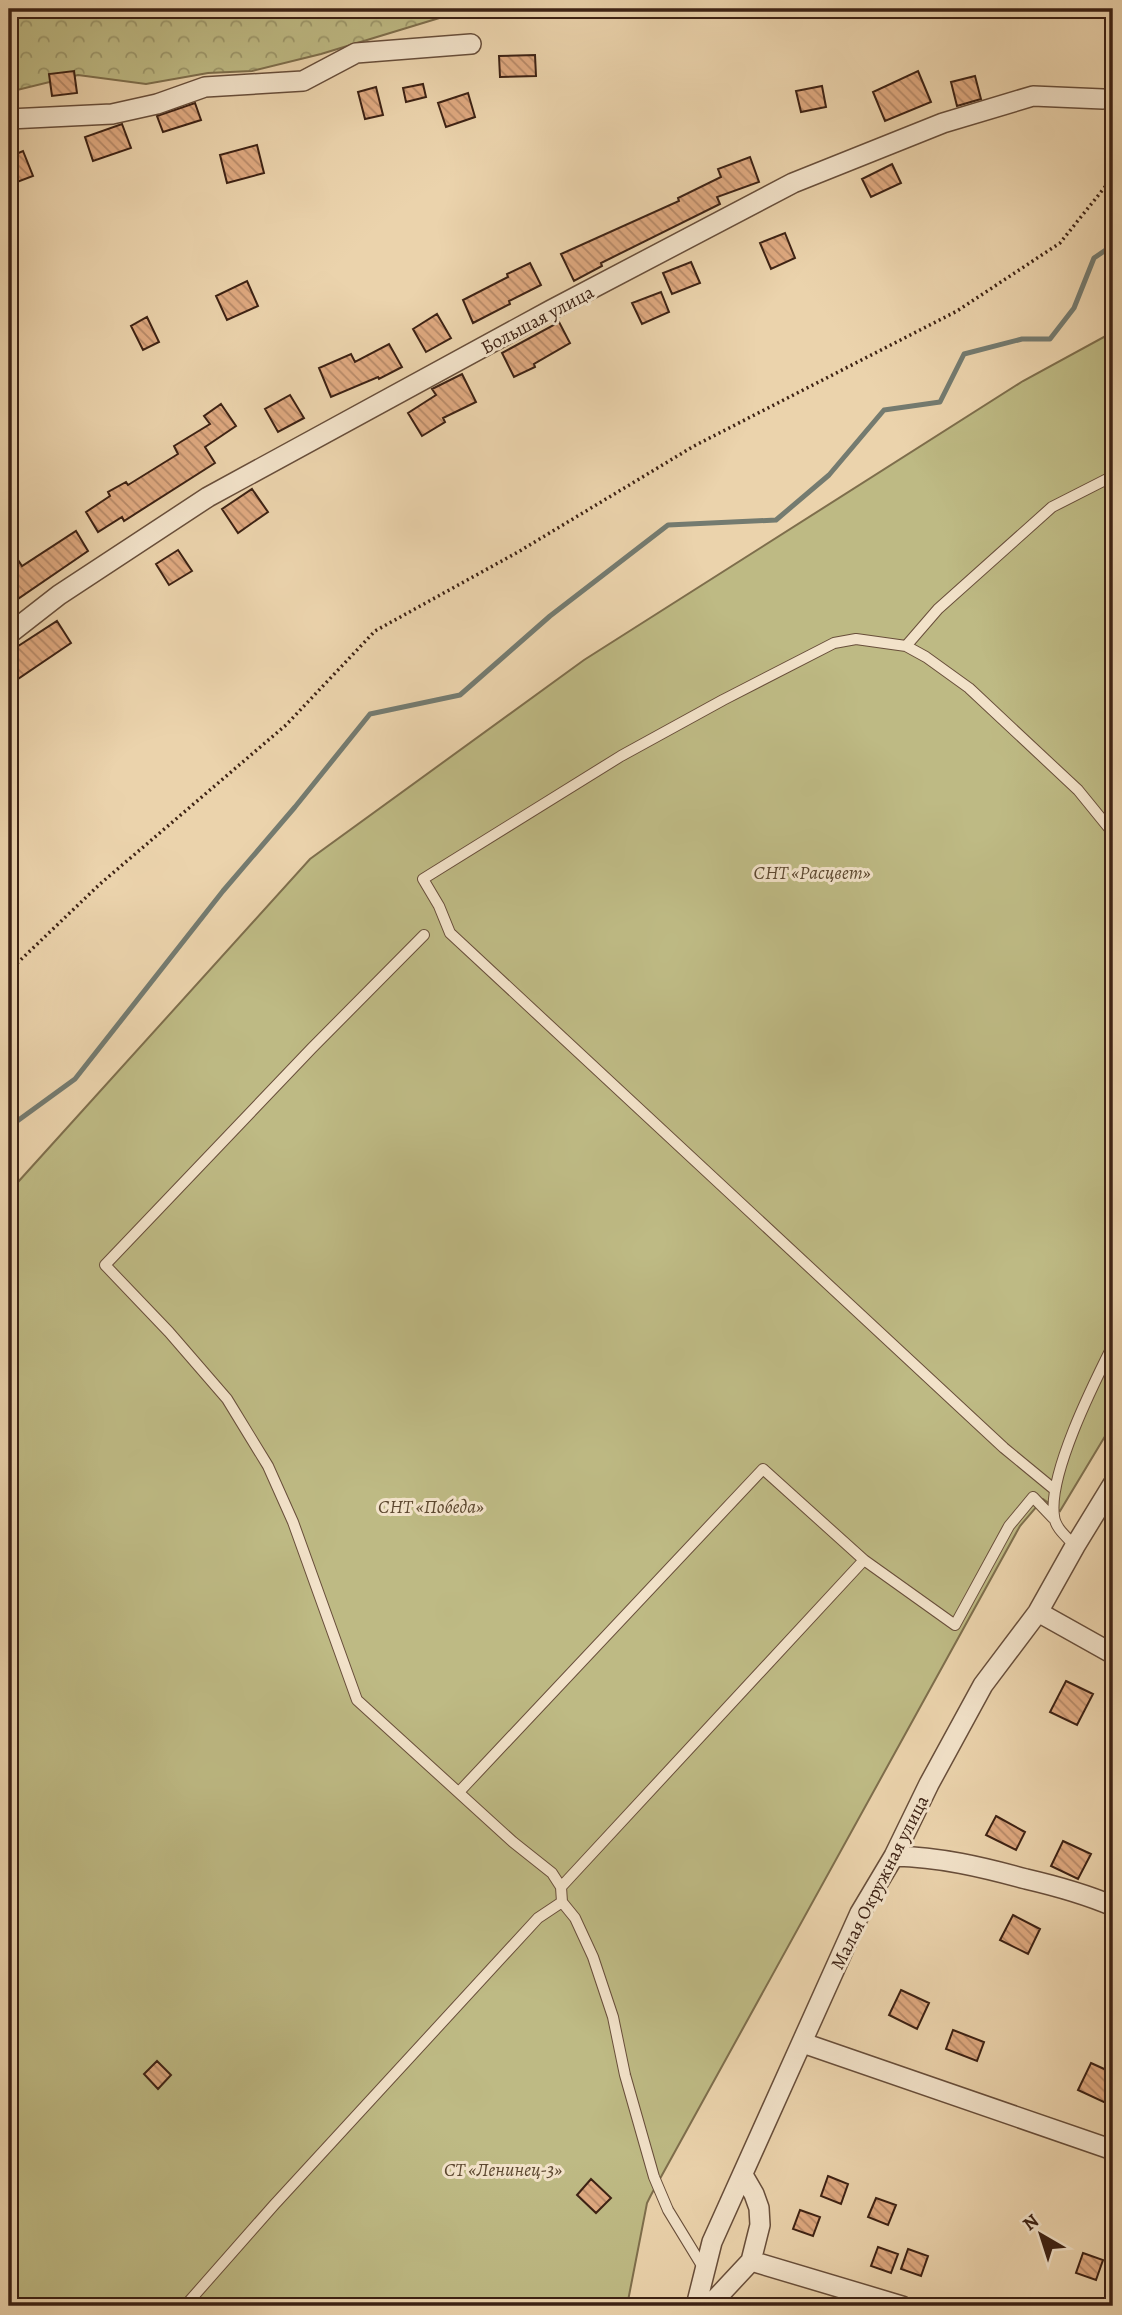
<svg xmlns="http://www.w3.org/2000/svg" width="1122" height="2315" viewBox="0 0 1122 2315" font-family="Alegreya,serif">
<defs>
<pattern id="forest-crowns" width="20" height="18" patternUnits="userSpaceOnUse" patternTransform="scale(1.75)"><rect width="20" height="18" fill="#beba84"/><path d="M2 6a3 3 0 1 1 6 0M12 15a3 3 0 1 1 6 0" fill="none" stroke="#9c976b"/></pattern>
<pattern id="building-back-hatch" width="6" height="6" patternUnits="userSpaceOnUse" patternTransform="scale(1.75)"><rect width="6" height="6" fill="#dfa980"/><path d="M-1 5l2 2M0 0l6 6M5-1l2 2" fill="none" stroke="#b68968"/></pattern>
</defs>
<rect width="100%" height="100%" fill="#ebd3ac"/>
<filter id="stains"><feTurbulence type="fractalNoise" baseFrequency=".00286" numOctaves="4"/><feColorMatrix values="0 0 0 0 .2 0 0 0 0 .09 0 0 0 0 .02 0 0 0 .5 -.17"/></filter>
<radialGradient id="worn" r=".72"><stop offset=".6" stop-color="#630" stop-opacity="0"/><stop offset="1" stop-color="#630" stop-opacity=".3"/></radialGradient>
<path fill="url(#forest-crowns)" stroke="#7e6e4c" stroke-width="2" d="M9,9H469L321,54L252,71L208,73L146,84L78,75L9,92Z"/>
<path fill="#beba84" stroke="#7e6e4c" stroke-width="2" d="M1113,332V1423L1060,1511L1043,1499L1020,1526L651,2195L647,2203L627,2306H9V1192L310,859L584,660L1023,381Z"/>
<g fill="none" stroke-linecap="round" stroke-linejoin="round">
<path stroke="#747b70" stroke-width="5" d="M9,1127L75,1079L223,891L295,807L370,714L460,695L550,616L668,525L776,520L829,475L884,410L940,402L964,354L1022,339H1050L1074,308L1094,258L1113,245"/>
</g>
<path fill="url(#building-back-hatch)" stroke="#3d2214" stroke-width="2" d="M535,55L536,76L500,77L499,56Z
M74,71L77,93L52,96L49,74Z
M918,71L931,102L885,121L873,92Z
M975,76L981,99L957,106L951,82Z
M423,84L426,97L406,102L403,88Z
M822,86L826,107L801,112L796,91Z
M376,87L383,115L365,119L358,92Z
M468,93L475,117L446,127L438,103Z
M195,103L201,120L163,132L157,116Z
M122,124L131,148L93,161L85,137Z
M257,145L264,173L227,183L220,155Z
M23,151L33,176L9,185V157Z
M750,157L759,182L717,197L720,204L601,263L602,266L574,281L561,254L679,201L678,198L721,177L718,169Z
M892,164L901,183L871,197L862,179Z
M785,233L795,258L771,269L760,243Z
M691,262L700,283L672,294L663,273Z
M530,263L541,285L509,301L510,304L473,323L463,300L508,277L507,274Z
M247,281L258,306L227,320L216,296Z
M661,292L669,312L642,324L632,303Z
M437,314L451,338L426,352L413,329Z
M147,317L159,342L143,350L131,326Z
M559,322L570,343L534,364L535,367L514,377L502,353Z
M389,344L402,367L379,379L378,377L331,397L319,368L351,354L355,362Z
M462,374L476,402L443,418L445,422L422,436L408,413L436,395L432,389Z
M290,395L304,418L278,432L265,409Z
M221,404L236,426L205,447L215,463L124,521L122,517L98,532L86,512L110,496L108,492L126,482L128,485L178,454L174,446L210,424L204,416Z
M252,489L268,512L238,533L222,509Z
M76,531L88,551L9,605V546L22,566Z
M178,550L192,571L169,585L156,564Z
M57,621L71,643L9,685V652Z
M1066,1681L1093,1694L1077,1725L1050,1712Z
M996,1816L1025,1832L1016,1850L986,1835Z
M1063,1841L1091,1854L1078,1879L1051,1866Z
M1013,1915L1040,1929L1028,1954L1000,1940Z
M901,1990L929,2003L917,2029L889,2015Z
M953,2030L984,2042L977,2061L946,2049Z
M157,2061L171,2075L158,2089L144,2074Z
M1091,2063L1113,2073V2093L1108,2104L1078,2090Z
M828,2176L848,2184L841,2204L821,2196Z
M591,2179L611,2198L596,2213L577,2195Z
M876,2198L896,2205L888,2225L868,2217Z
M800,2210L820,2217L813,2236L793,2229Z
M878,2247L898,2254L891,2273L871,2266Z
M908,2249L928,2256L921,2276L901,2269Z
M1083,2253L1103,2260L1096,2280L1076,2273Z"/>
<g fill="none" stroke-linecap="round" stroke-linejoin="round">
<defs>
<path id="lane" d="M906,646L938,609L1052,507L1113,476
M424,935L312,1048L105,1265L169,1332L227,1399L268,1466L293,1522L357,1700L513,1842L552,1873L561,1887L562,1902
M1055,1490L1004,1448L450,933L439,906L423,879L621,756L723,700L834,643L856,639L906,646L926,657L969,688L1078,790L1113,833
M1075,1546C1067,1537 1055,1528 1054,1516C1048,1474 1094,1383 1113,1345
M459,1792L763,1469L864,1560L955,1625L1009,1526L1033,1497L1053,1518
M561,1887L864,1560
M185,2306L274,2205L538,1918L562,1902L575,1918L593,1957L613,2017L625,2075L654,2177L668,2210L704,2269"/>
<path id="street" d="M9,119L112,114L157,104L205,87L303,81L356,53L471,44
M9,634L59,595L208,497L551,310L793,183L943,123L1033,96L1103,99
M1038,1612L1113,1654
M894,1856C940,1857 982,1867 1026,1879C1056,1886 1085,1894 1113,1906
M803,2043L1113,2150
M751,2261L902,2306
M696,2306L712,2242L860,1913L894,1856L929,1784L983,1685L1038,1612L1075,1546L1113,1484
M709,2306L751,2261L760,2225L759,2208L754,2194L743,2175"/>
</defs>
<use href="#lane" stroke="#684e3a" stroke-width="12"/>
<use href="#street" stroke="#684e3a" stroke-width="22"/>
<path stroke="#3d2214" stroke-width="3.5" stroke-dasharray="2 3.5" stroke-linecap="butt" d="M9,971L100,884L286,725L375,631L518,552L694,446L957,311L1060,243L1113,177"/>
<use href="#lane" stroke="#f2e2c9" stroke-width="10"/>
<use href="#street" stroke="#f2e2c9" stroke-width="19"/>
</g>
<g text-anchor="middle" stroke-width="6" stroke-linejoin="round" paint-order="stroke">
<g font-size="19" fill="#3d2214" stroke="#f2e2c9">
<text transform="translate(537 319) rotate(-28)" y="7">Большая улица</text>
<text transform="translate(879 1882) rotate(-63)" y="7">Малая Окружная улица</text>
</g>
<g font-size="19" font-style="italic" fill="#5d4830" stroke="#f2e2c9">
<text x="812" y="879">СНТ «Расцвет»</text>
<text x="431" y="1513">СНТ «Победа»</text>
<text x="503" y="2176">СТ «Ленинец-3»</text>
</g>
</g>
<rect width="1122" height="2315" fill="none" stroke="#ebd3ac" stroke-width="35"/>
<rect x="10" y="10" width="1101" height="2294" fill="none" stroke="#3d2214" stroke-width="3.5"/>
<rect x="18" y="18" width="1087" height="2280" fill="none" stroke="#3d2214" stroke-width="2"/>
<g transform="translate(1041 2235) rotate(321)" stroke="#f2e2c9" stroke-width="5" paint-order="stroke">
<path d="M0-5L12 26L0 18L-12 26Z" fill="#3d2214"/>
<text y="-10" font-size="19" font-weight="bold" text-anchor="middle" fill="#3d2214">N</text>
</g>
<rect width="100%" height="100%" filter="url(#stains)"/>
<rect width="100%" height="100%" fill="url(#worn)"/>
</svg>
